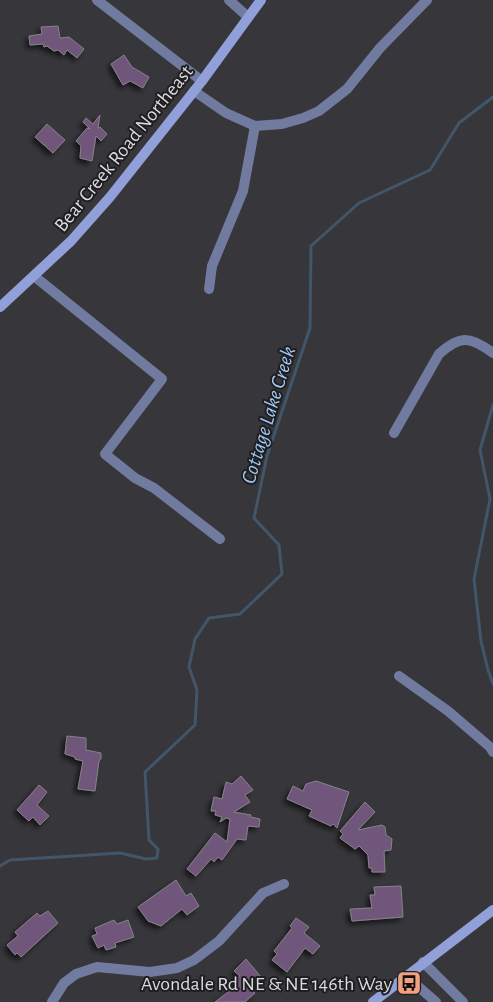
<svg xmlns="http://www.w3.org/2000/svg" width="493" height="1002" viewBox="0 0 493 1002" font-family="'Alegreya Sans',sans-serif">
<defs>
<filter id="shadow"><feDropShadow dx="-3.5" dy="3.5" stdDeviation="2.5" flood-color="#0009"/></filter>
</defs>
<rect width="100%" height="100%" fill="#37363b"/>
<g fill="none" stroke-linecap="round" stroke-linejoin="round">
<path stroke="#42566a" stroke-width="3" d="M493,405L480,450L490,499L474,579L481,641L488,670L493,684
M0,866L10,860L120,853L146,859L157,858L158,849L149,840L145,772L195,725L197,690L189,667L195,639L209,618L240,614L282,574L279,545L254,518L267,456L310,328L311,246L359,203L430,170L459,123L493,97"/>
</g>
<path fill="#71567b" stroke="#858287" filter="url(#shadow)" d="M58,26L60,38L69,37L84,49L77,58L67,50L64,55L58,50L54,51L47,46L44,47L43,44L30,45L29,36L42,34L41,27Z
M124,55L132,67L149,77L143,88L130,81L123,85L111,64Z
M100,115L98,128L100,127L107,134L101,141L96,136L92,161L80,158L81,146L76,141L87,128L90,129L83,122L86,118L93,124Z
M47,124L65,140L53,153L35,137Z
M67,736L86,738V750L101,753V759L99,761L95,791L78,789L83,761L75,759V757L65,754Z
M241,776L253,790L245,795L250,802L234,812L251,815V817L260,819L259,827L248,826L246,840L237,839L222,860L218,857L214,862L211,859L196,876L187,869L215,833L227,842L230,819L226,818L220,822L222,817L215,815L216,811H211L214,797L222,799L226,782L232,784Z
M316,781L349,792L337,828L333,824L331,826L309,816L312,810L287,799L293,786L303,791L306,784Z
M39,785L47,792L37,805L49,816L40,825L33,817L29,821L17,810Z
M365,802L375,812L358,830L382,825L385,827L386,835L392,839L391,850L384,851L385,872H372V868H369L368,855L359,846L355,849L340,838L343,834L340,831Z
M176,880L186,896L191,893L199,906L187,915L182,909L161,926L148,921L138,907Z
M401,886L403,917L352,921L350,909L372,908L370,895H375L374,887Z
M48,911L58,923L21,957L17,953L15,955L7,945L18,936L15,932L37,913L40,916Z
M296,918L309,927L304,933L320,946L313,954L305,948L287,972L272,960L277,954L274,951L292,928L290,926Z
M114,920L117,924L128,920L134,937L115,943L116,947L106,950L104,945L98,948L92,936L97,934L95,928Z
M246,959L261,977L252,985L253,988L251,989L255,993L245,1002H215L237,985L234,981L240,976L234,971Z"/>
<g fill="none" stroke-linecap="round" stroke-linejoin="round">
<path stroke="#717b9f" stroke-width="10" d="M97,0L202,81
M229,0L248,17
M194,91L226,113L255,126L282,124L303,118L319,111L347,89L380,48L427,0
M34,276L162,379L105,454L135,478L154,488L220,539
M209,289L212,266L243,191L255,126
M394,433L439,354C460,335 470,336 493,353
M399,676L448,711L490,747L493,752
M423,962L463,1002
M406,976L436,1002
M52,1002L64,983L76,974L97,967L150,972L177,968L194,960L219,941L263,893L284,884"/>
<path stroke="#91a0d9" stroke-width="10" d="M0,307L71,241L110,197L202,81L261,0
M373,1002L493,910"/>
</g>
<defs>
<symbol id="bus-square" viewBox="-11 -11 22 22"><rect x="-9" y="-9" width="18" height="18" rx="4" fill="#f1a17d" stroke="#1f1e20"/><path d="M-5-6H5V4H4V6H2V4H-2V6H-4V4H-5ZM-3.5-4V0h7V-4ZM-3.5 1.2v1.5H-2V1.2ZM2 1.2v1.5H3.5V1.2Z" fill="#111"/></symbol>
</defs>
<g fill-rule="evenodd">
<use href="#bus-square" x="395" y="969" width="28" height="28"/>
</g>
<g text-anchor="middle" stroke-width="4" stroke-linejoin="round" paint-order="stroke">
<g font-size="20" fill="#dcdbde" stroke="#1f1e20">
<text transform="translate(123 148) rotate(-51)" y="7">Bear Creek Road Northeast</text>
</g>
<g font-size="20" fill="#dcdbde" stroke="#1f1e20" text-anchor="end">
<text x="392" y="990">Avondale Rd NE &amp; NE 146th Way</text>
</g>
<g font-size="21" font-style="italic" fill="#a1caf6" stroke="#1f1e20">
<text transform="translate(268 415) rotate(-73)" y="7">Cottage Lake Creek</text>
</g>
</g>
</svg>
